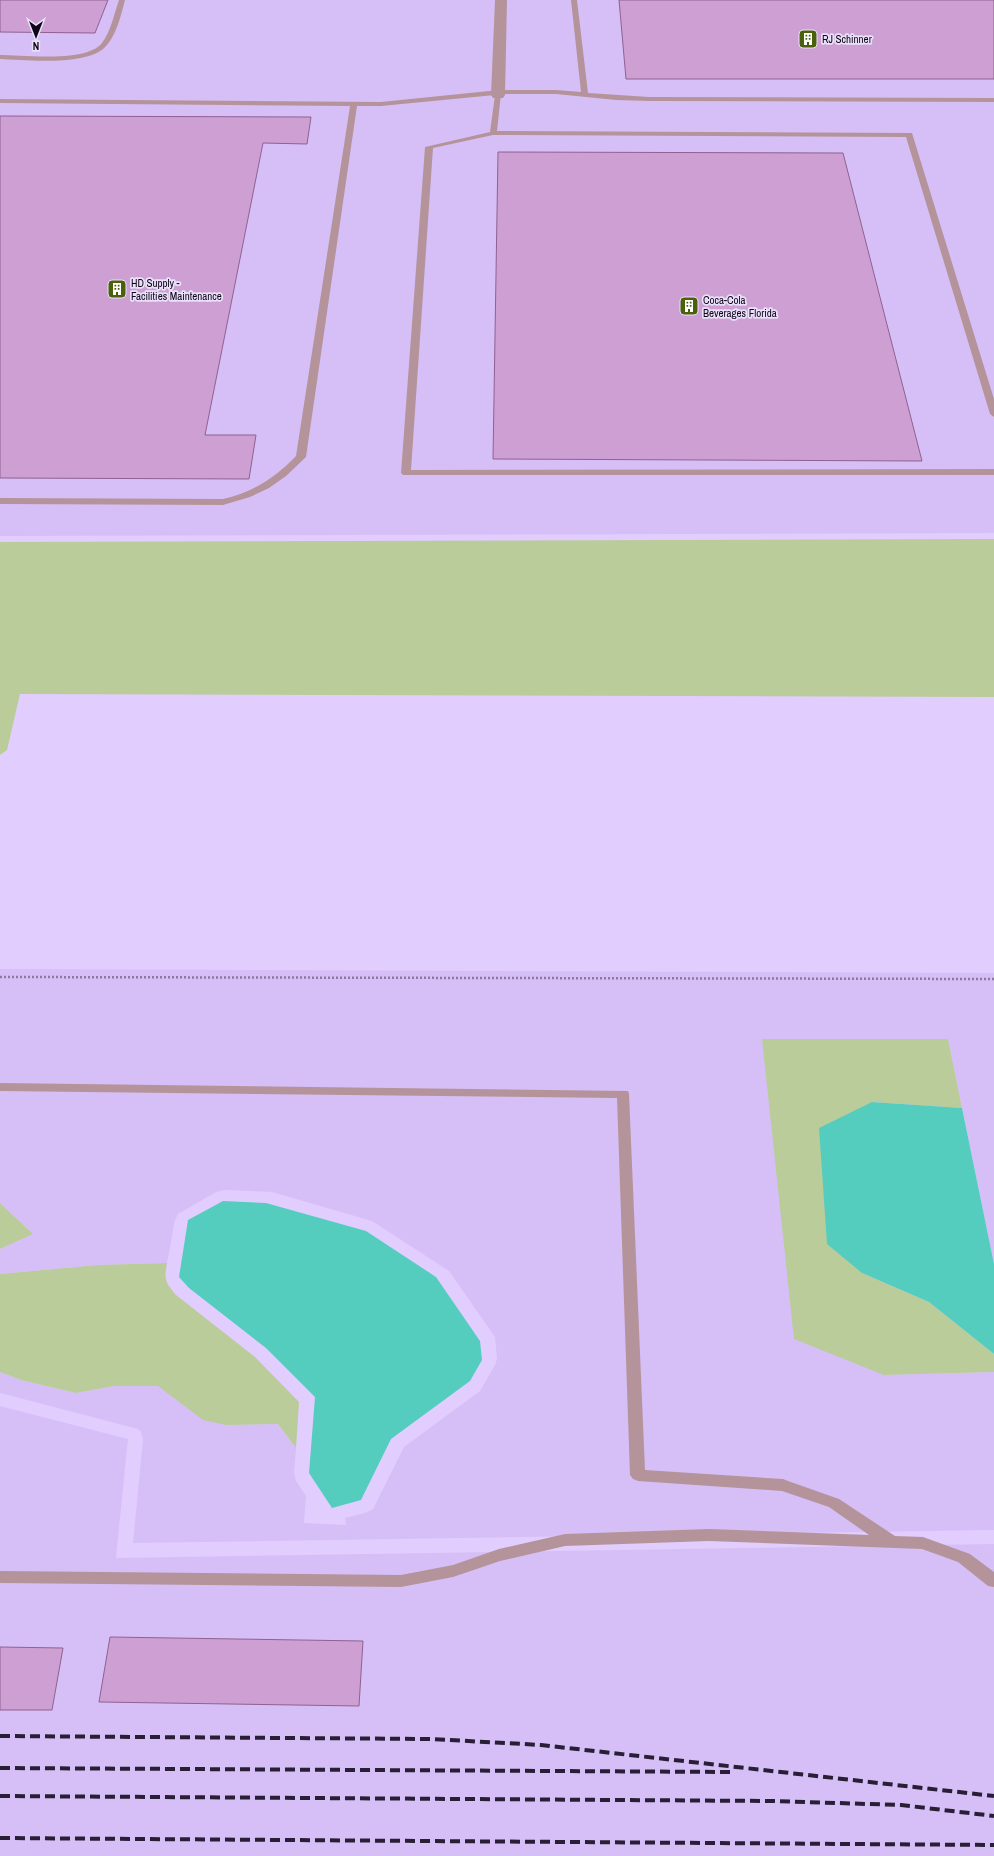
<svg xmlns="http://www.w3.org/2000/svg" width="994" height="1856" viewBox="0 0 994 1856" font-family="'Archivo Narrow',sans-serif">
<rect width="100%" height="100%" fill="#e2cdff"/>
<path fill="#d6bff6" d="M0,0H994V533L0,536Z
M0,969L994,973V1264L948,1039H762L884,1375L994,1372V1530L133,1543L143,1439L141,1432L138,1429L0,1393V1372L21,1380L76,1393L114,1386H158L226,1425L278,1424L296,1448L294,1473L296,1481L306,1496L304,1523L346,1525L345,1518L365,1513L373,1509L404,1447L480,1391L495,1365L497,1359L495,1337L449,1271L372,1221L272,1192L225,1190L216,1192L178,1214L175,1220L167,1263L98,1265L0,1274V1249L33,1234L0,1203Z
M0,1406L128,1439L116,1558L994,1544V1856H0Z"/>
<path fill="#bacc99" d="M994,539V697L20,694L7,750L0,755V542Z
M762,1039H948L962,1108L872,1102L862,1273L929,1302L994,1354V1372L884,1375L794,1339Z
M0,1203L33,1234L0,1249Z
M167,1263C164,1280 165,1282 176,1295L255,1357L299,1402L296,1448L278,1424L226,1425L203,1420L158,1386H114L76,1393L21,1380L0,1372V1274L98,1265Z"/>
<path fill="#55cdbe" d="M872,1102L962,1108L994,1264V1354L929,1302L862,1273L827,1244L819,1128Z
M223,1201L266,1203L366,1231L436,1277L480,1341L482,1360L470,1381L391,1439L361,1500L332,1508L309,1473L315,1397L266,1348L189,1288L179,1277L188,1220Z"/>
<path fill="#ce9fd2" stroke="#8e6292" d="M0,0H108L95,33L0,32Z
M619,0H994V79H626Z
M0,116L311,117L307,144L263,143L205,435H256L249,479L0,478Z
M498,152L843,153L922,461L493,459Z
M110,1637L363,1641L359,1706L99,1702Z
M0,1647L63,1648L52,1710H0Z"/>
<g fill="none" stroke-linecap="round" stroke-linejoin="round">
<path stroke="#8a7a9f" stroke-width="2.5" stroke-dasharray="2 2" stroke-linecap="butt" d="M0,977L994,979"/>
<path fill="#b4949a" fill-rule="evenodd" d="M119,0H125C121,15 117,33 107,45C90,67 25,60 0,59V55C23,55 86,63 102,43C111,31 114,14 119,0Z
M571,0H577L588,93L649,97L994,98V102L649,101L616,100L556,94H501L497,131L912,133L994,399V417L990,414L906,137L493,135L433,148L411,470L994,469V475H403L401,473L425,147L490,132L495,95L381,106H357L306,457L286,476L269,488L250,497L223,505L0,504V498L223,499C253,492 275,478 296,456L350,106L0,103V99L381,102L499,90H556L581,92Z
M0,1083L628,1091L629,1094L645,1470L783,1479L788,1481L839,1499L895,1536L923,1537L970,1554L994,1572V1587L988,1586L958,1562L922,1549L709,1541L565,1546L500,1561L453,1577L401,1587L0,1583V1571L401,1575L453,1565L499,1549L565,1534L709,1529L869,1535L829,1507L782,1491L638,1481L633,1479L630,1475L617,1098L0,1091Z"/>
<path fill="#b4949a" fill-rule="evenodd" d="M495,0H507L505,95L503,98H493L491,95Z"/>
<path stroke="#281e35" stroke-width="4" stroke-dasharray="10 5" stroke-linecap="butt" d="M0,1736L431,1739L541,1745L994,1796
M0,1768L732,1772
M0,1796L772,1801L901,1805L994,1816
M0,1838L994,1845"/>
</g>
<defs>
<symbol id="building-square" viewBox="-11 -11 22 22"><rect x="-9" y="-9" width="18" height="18" rx="4" fill="#4b600a" stroke="#eae0f9"/><path d="M-4-6H4V6H1V3H-1V6H-4ZM-2.5-4.3h1.7v1.8h-1.7ZM.8-4.3h1.7v1.8H.8ZM-2.5-1h1.7V.8h-1.7ZM.8-1h1.7V.8H.8Z" fill="#fff"/></symbol>
</defs>
<g fill-rule="evenodd">
<use href="#building-square" x="797" y="28" width="22" height="22"/>
<use href="#building-square" x="106" y="278" width="22" height="22"/>
<use href="#building-square" x="678" y="295" width="22" height="22"/>
</g>
<g text-anchor="middle" stroke-width="3.5" stroke-linejoin="round" paint-order="stroke">
<g font-size="11" fill="#0f061a" stroke="#eae0f9" text-anchor="start">
<text x="822" y="43">RJ Schinner</text>
<text x="131" y="287">HD Supply -<tspan x="131" dy="13">Facilities Maintenance</tspan></text>
<text x="703" y="304">Coca-Cola<tspan x="703" dy="13">Beverages Florida</tspan></text>
</g>
</g>
<g transform="translate(36 36) rotate(180)" stroke="#eae0f9" stroke-width="3" paint-order="stroke">
<path d="M0-3L7 15L0 10L-7 15Z" fill="#0f061a"/>
<text y="-6" font-size="11" font-weight="bold" text-anchor="middle" fill="#0f061a">N</text>
</g>
</svg>
